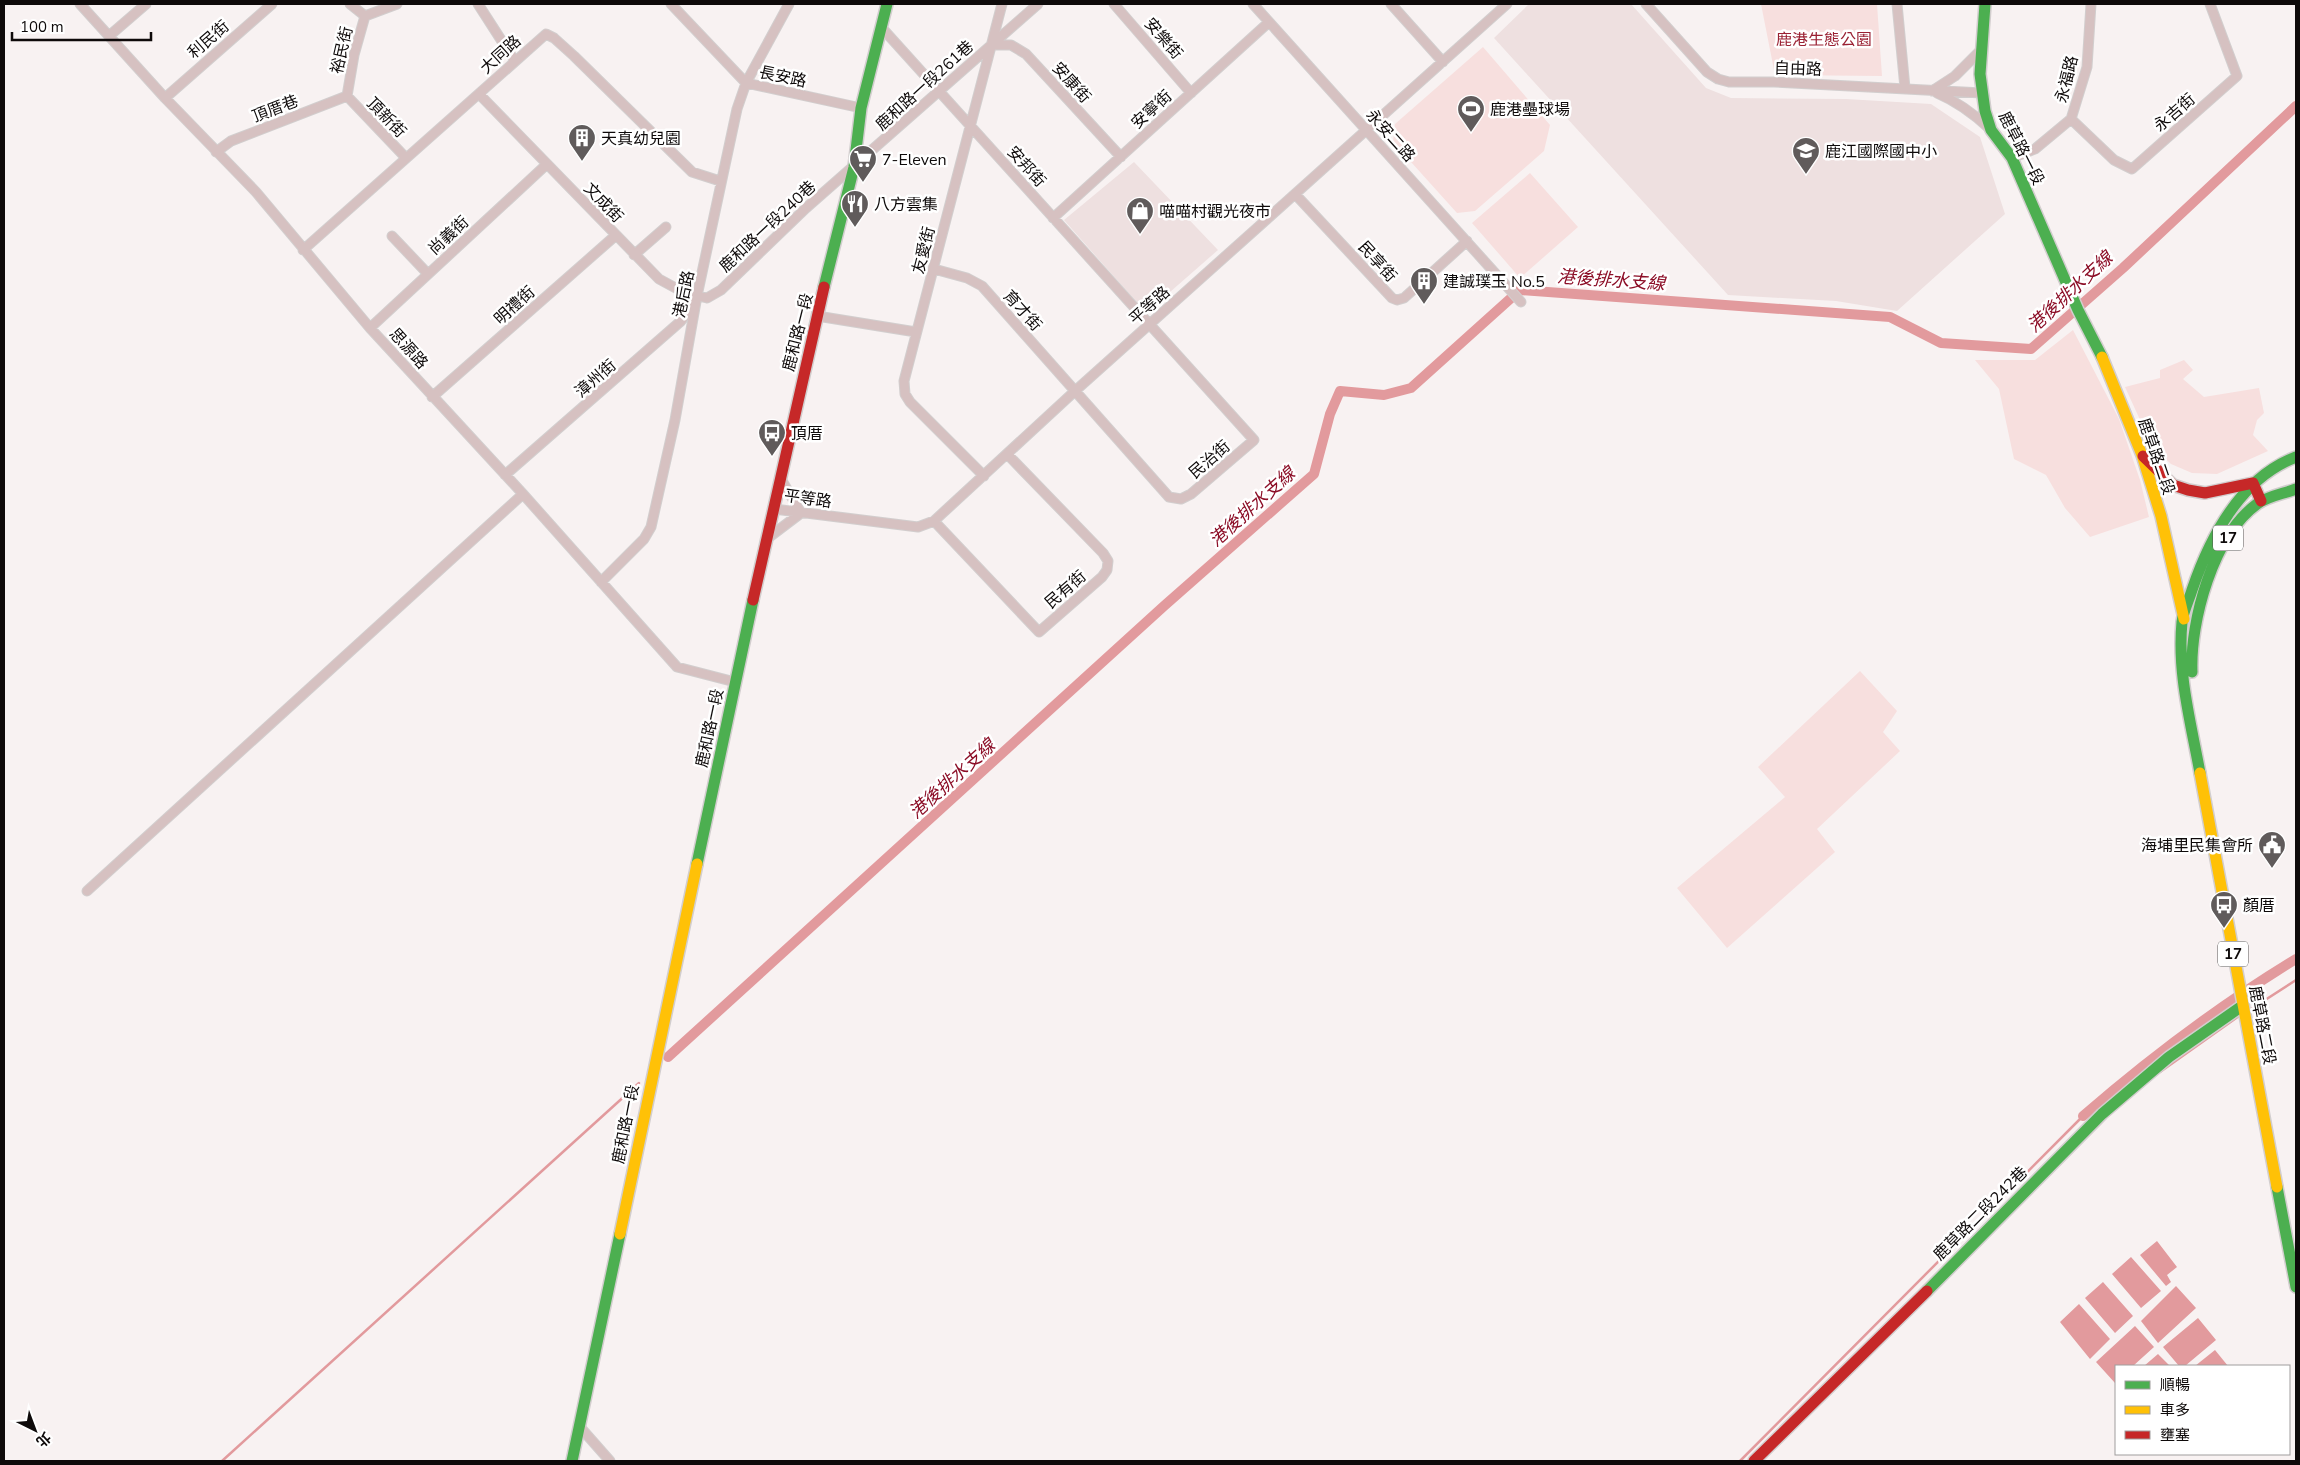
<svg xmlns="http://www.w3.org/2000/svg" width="2300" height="1465" viewBox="0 0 2300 1465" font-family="'Nunito Sans','Noto Sans TC',sans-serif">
<rect width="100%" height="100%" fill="#f8f2f2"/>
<path fill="#eee0e0" d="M1529,4H1631L1706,88L1731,98L1846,99L1931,104L1980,137L2005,214L1897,311L1836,301L1728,295L1494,38Z
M1134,162L1218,250L1146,313L1064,220Z"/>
<path fill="#f7dfde" d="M1761,4H1877L1882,76L1775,75Z
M1483,47L1550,125L1544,151L1475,211L1457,213L1393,142L1395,124Z
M1530,173L1578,227L1520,278L1472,223Z
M2073,330L2119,419L2140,480L2149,517L2090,537L2065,508L2046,475L2014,459L1999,389L1975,360H2035Z
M2184,360L2193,370L2183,379L2204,397L2259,388L2264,413L2257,420L2253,435L2268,451L2217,474L2192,473L2171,464L2152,446L2125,387L2160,378V370Z
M1860,671L1897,711L1883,732L1900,751L1817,829L1835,852L1727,948L1677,888L1785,797L1758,767Z"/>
<path fill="#e29a9d" d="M2157,1241L2177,1267L2167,1275L2171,1282L2166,1286L2140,1255Z
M2131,1257L2161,1291L2141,1308L2112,1274Z
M2103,1282L2133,1316L2115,1333L2085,1298Z
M2176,1286L2196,1308L2158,1343L2141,1321Z
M2079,1304L2110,1339L2090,1359L2060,1322Z
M2198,1318L2216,1340L2185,1366H2179L2163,1347Z
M2135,1326L2154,1347L2133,1366H2116L2115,1383L2096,1362Z
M2215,1350L2228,1366H2195Z
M2158,1354L2170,1366H2144Z"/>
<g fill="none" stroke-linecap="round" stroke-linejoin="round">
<path stroke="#e29a9d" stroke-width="2.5" d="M2248,1011L2296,980
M2160,1072L2239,1016
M222,1461L639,1083
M1740,1461L2083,1116"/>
<path stroke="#e29a9d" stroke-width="10" d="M668,1057L1164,606L1314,474L1330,414L1340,391L1384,395L1411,388L1520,290L1890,317L1941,343L2031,349L2123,268L2296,106
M2083,1116C2150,1058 2220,1005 2296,959"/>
<defs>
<path id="street" d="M80,4L165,98L256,192L370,328L523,494L677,667L735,682
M350,4L365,16
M478,4L514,60
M671,4L746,83L861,108
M1114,4L1191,93
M1253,4L1521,302
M1391,4L1443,62
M1646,4L1707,72L1718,79L1729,82H1774L1982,93
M1897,4L1905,88
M882,28L1254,440L1191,494L1181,499L1169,497L982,286L967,278L934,269
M109,36L146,4
M992,45H1011L1026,54L1121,157
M1932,91L1955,76L1981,50
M1937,93C1958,102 1974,114 1990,129
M479,94L659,279L683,292L707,298L721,290L806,208L1038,4
M347,96L354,55L365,16L397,4
M347,96L406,158
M165,98L272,4
M2071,119L2114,160L2132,169L2237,76L2210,4
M216,152L231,141L347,96
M2012,158L2035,149L2071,119L2087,67L2091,4
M1295,194L1392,298L1397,300L1404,298L1467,241
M1053,218L1269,22
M392,236L428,274
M303,250L546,34L554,38L574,56L692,172L720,181
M634,255L666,227
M817,316L916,332
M370,328L547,164
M432,397L615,236
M505,475L681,321L694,301
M984,476L910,402L905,394L904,381L1002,4
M774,509L918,527L934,521L1075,391L1507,4
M934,521L1039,632L1102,577L1107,570L1108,561L1103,553L1008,455
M768,538L801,513L781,479
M601,582L644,539L651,527L675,420L697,296L737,109L746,83L789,4
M87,891L523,494
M580,1427L610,1461"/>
<path id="fast" d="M1985,4L1980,74L1985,111L1991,130L2012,158L2078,310L2102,357
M824,287L854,167L861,108L887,4
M2192,672C2190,621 2213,536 2257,504C2268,496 2283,494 2296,489
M2200,773C2191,723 2177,673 2182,622C2183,612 2189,600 2192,590C2210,537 2241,478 2296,457
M697,864L753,600
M2277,1187L2296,1287
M1927,1291L2102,1114L2169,1057L2242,1006
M572,1461L620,1234"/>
<path id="slow" d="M2102,357L2142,455L2161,516L2184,619
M2200,773L2277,1187
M620,1234L697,864"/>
<path id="jam" d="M2143,456L2173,485L2188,490L2205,493L2253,483L2261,501
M753,600L824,287
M1754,1461L1927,1291"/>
</defs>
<use href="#street" stroke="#d2cece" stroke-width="11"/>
<use href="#fast" stroke="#d2cece" stroke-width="14"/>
<use href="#slow" stroke="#d2cece" stroke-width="14"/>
<use href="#jam" stroke="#d2cece" stroke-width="14"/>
<use href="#street" stroke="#d6c1c1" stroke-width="9"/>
<use href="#fast" stroke="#4caf50" stroke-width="11"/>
<use href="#slow" stroke="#ffc107" stroke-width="11"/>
<use href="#jam" stroke="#c62828" stroke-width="11"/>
</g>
<defs>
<symbol id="stadium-pin" viewBox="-11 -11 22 30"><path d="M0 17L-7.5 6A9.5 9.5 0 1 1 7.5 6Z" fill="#605b5b" stroke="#fff"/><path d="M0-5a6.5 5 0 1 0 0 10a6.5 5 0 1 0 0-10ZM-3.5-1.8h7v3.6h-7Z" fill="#fff"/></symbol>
<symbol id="building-pin" viewBox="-11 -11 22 30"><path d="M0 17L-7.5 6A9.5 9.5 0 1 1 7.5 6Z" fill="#605b5b" stroke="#fff"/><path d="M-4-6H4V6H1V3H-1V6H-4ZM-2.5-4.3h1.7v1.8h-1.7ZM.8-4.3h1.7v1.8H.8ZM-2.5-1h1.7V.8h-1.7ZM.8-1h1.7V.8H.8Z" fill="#fff"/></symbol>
<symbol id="school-pin" viewBox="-11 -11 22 30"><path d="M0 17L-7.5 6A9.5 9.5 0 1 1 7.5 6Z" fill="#605b5b" stroke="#fff"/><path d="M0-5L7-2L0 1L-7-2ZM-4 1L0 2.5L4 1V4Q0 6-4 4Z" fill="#fff"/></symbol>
<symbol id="supermarket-pin" viewBox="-11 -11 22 30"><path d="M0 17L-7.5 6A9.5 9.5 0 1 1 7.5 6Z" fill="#605b5b" stroke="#fff"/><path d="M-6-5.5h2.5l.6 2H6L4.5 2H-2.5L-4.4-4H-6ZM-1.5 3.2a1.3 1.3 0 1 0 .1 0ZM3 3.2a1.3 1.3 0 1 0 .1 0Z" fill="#fff"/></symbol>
<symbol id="restaurant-pin" viewBox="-11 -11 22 30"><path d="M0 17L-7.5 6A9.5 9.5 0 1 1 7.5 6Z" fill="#605b5b" stroke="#fff"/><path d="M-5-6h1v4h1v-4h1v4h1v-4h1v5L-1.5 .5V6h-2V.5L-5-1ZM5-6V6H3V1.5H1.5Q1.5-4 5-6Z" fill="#fff"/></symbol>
<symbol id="shop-pin" viewBox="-11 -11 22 30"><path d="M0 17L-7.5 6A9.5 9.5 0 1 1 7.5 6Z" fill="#605b5b" stroke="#fff"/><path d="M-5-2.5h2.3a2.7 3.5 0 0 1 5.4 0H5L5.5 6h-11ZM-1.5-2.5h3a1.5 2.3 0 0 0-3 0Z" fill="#fff"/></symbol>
<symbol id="bus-pin" viewBox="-11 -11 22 30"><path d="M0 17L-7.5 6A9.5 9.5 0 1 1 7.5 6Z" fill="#605b5b" stroke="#fff"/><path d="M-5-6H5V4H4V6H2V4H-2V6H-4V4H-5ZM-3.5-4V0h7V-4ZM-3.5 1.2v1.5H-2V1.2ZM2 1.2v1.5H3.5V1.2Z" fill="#fff"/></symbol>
<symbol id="civic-pin" viewBox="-11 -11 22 30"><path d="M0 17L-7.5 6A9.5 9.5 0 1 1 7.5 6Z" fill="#605b5b" stroke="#fff"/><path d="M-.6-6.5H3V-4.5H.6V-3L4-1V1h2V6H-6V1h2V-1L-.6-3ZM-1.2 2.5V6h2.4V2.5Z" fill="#fff"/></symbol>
</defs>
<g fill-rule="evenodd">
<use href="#stadium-pin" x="1455" y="93" width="32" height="43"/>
<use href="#building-pin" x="566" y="122" width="32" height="43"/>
<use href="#school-pin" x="1790" y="135" width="32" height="43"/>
<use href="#supermarket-pin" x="847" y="143" width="32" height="43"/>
<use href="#restaurant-pin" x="839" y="188" width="32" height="43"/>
<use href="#shop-pin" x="1124" y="195" width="32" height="43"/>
<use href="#building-pin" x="1408" y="265" width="32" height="43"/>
<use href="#bus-pin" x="756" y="417" width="32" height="43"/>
<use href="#civic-pin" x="2256" y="829" width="32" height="43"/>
<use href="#bus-pin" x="2208" y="889" width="32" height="43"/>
</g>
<g text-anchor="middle" stroke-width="5" stroke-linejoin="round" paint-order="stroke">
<g fill="#fff" stroke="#565454" stroke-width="1">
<rect x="2213" y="525.5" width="30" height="25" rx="4"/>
<rect x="2218" y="941.5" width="30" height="25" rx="4"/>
</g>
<g font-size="15" font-weight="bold" fill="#0e0a0a">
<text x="2228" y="543">17</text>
<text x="2233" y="959">17</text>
</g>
<g font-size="16" fill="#0e0a0a" stroke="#fff">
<text transform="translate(1164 38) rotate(49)" y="6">安樂街</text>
<text transform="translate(208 39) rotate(-41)" y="6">利民街</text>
<text transform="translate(341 50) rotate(-77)" y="6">裕民街</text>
<text transform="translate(500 54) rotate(-42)" y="6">大同路</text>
<text transform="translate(1798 68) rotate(2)" y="6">自由路</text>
<text transform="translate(783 76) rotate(12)" y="6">長安路</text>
<text transform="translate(2066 79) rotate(-76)" y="6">永福路</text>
<text transform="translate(1072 82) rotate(48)" y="6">安康街</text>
<text transform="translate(924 85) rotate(-42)" y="6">鹿和路一段261巷</text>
<text transform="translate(275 108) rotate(-21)" y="6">頂厝巷</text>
<text transform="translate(1151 109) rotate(-42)" y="6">安寧街</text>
<text transform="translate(2174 112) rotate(-41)" y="6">永吉街</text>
<text transform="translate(387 117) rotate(46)" y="6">頂新街</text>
<text transform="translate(1391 135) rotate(48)" y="6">永安二路</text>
<text transform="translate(2022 148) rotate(63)" y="6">鹿草路一段</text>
<text transform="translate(1027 166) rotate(48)" y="6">安邦街</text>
<text transform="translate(604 202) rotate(46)" y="6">文成街</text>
<text transform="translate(767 226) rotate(-43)" y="6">鹿和路一段240巷</text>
<text transform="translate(448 235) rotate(-43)" y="6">尚義街</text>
<text transform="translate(923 250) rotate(-76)" y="6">友愛街</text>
<text transform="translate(1378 261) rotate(48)" y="6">民享街</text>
<text transform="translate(683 294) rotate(-78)" y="6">港后路</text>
<text transform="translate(514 305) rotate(-42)" y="6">明禮街</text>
<text transform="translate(1149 305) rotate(-42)" y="6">平等路</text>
<text transform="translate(1023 310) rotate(48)" y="6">育才街</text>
<text transform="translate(797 332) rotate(-76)" y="6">鹿和路一段</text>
<text transform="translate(409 348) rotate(48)" y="6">思源路</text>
<text transform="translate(595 378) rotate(-41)" y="6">漳州街</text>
<text transform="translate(2157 456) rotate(71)" y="6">鹿草路二段</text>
<text transform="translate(1209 459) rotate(-41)" y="6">民治街</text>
<text transform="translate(808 498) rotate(8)" y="6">平等路</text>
<text transform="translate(1065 589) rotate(-41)" y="6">民有街</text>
<text transform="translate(709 728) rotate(-78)" y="6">鹿和路一段</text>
<text transform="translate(2263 1025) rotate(79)" y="6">鹿草路二段</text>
<text transform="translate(625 1124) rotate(-79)" y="6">鹿和路一段</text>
<text transform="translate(1980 1213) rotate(-45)" y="6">鹿草路二段242巷</text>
</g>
<g font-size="16" fill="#9a2133" stroke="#fff">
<text x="1824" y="45">鹿港生態公園</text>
</g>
<g font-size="16" fill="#0e0a0a" stroke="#fff" text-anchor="start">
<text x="1490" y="115">鹿港壘球場</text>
<text x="601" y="144">天真幼兒園</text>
<text x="1825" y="157">鹿江國際國中小</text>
<text x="882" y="165">7-Eleven</text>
<text x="874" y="210">八方雲集</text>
<text x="1159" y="217">喵喵村觀光夜市</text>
<text x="1443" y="287">建誠璞玉 No.5</text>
<text x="791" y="439">頂厝</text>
<text x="2253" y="851" text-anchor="end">海埔里民集會所</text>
<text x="2243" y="911">顏厝</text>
</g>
<g font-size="18" font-style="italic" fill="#8c0e27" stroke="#fff">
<text transform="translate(1611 280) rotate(4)" y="6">港後排水支線</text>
<text transform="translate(2070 292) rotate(-43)" y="6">港後排水支線</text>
<text transform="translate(1252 507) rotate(-42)" y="6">港後排水支線</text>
<text transform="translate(952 779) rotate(-42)" y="6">港後排水支線</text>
</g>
</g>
<rect width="2300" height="1465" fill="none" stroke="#0e0a0a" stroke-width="10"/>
<rect x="2115" y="1365" width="175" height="90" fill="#ffffff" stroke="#9f9d9d"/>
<rect x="2125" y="1381" width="25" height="8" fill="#4caf50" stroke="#9f9d9d"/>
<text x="2160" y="1390" font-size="15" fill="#0e0a0a">順暢</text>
<rect x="2125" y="1406" width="25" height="8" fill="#ffc107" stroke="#9f9d9d"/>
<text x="2160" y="1415" font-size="15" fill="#0e0a0a">車多</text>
<rect x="2125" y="1431" width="25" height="8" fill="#c62828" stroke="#9f9d9d"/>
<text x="2160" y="1440" font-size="15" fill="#0e0a0a">壅塞</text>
<g transform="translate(35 1430) rotate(138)" stroke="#ffffff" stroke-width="4" paint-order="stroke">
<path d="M0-4L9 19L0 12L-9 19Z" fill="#0e0a0a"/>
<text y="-8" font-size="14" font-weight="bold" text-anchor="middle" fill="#0e0a0a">北</text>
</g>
<path d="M12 32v8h139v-8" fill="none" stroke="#0e0a0a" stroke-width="2.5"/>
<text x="20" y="32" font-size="15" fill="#0e0a0a" stroke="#ffffff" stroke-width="4" paint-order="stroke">100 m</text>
</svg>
